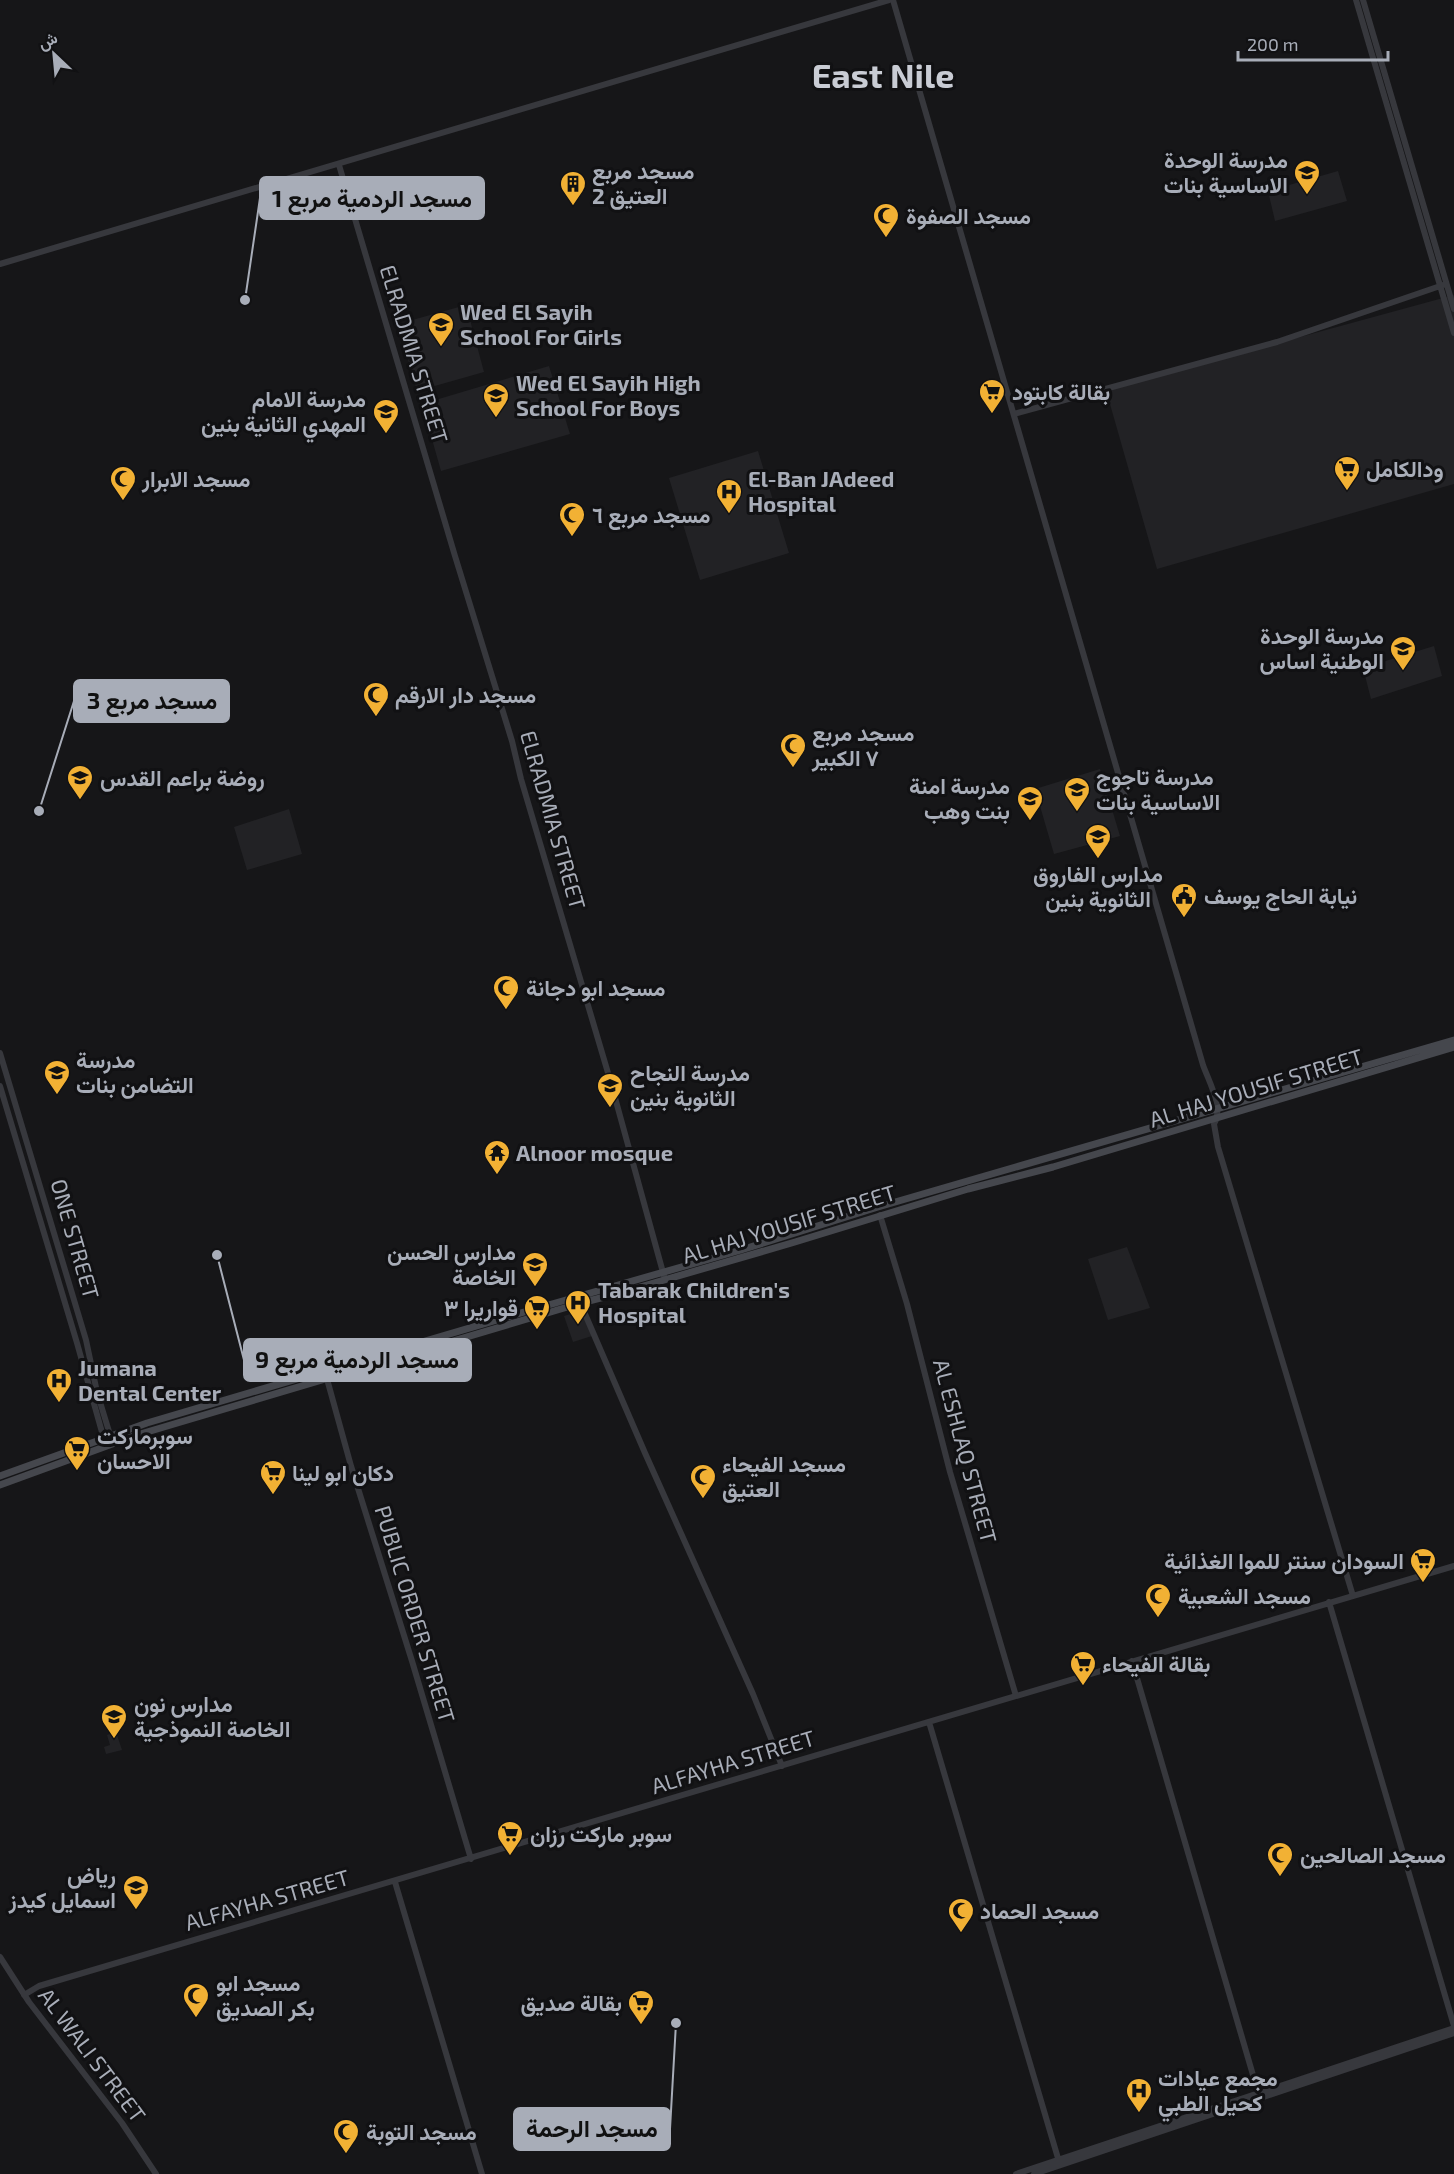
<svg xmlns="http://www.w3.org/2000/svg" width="1454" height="2174" viewBox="0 0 1454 2174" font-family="'Exo 2',Vazirmatn,sans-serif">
<rect width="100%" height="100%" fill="#161618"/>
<path fill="#222225" d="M1338,171L1347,201L1275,221L1268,191Z
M1454,295V484L1157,569L1106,390Z
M466,305L484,372L417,391L398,324Z
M549,366L570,434L441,471L422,404Z
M758,451L789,553L700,580L669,478Z
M1434,646L1442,676L1371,699L1363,668Z
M1100,769L1120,836L1054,854L1035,789Z
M289,809L302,854L247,870L234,827Z
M1127,1247L1150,1308L1108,1320L1088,1259Z
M583,1310L592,1336L573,1342L564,1316Z
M116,1732L122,1750L106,1754L104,1747L110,1745L107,1735Z"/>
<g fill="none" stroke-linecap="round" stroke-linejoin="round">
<path stroke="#37383d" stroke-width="6" d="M893,0L1203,1065C1209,1082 1224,1108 1214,1124L1218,1147L1353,1596
M1356,0L1454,333
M1363,0L1454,309
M339,165L455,556L512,741L521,779L611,1083L664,1276
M0,264L889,0
M1014,414L1277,342L1446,284
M0,1053L86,1340L97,1392L111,1438
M0,1086L77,1343L105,1443
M880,1215L907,1304L950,1472L1016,1696
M579,1300L645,1453L753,1694L782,1766
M327,1379L351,1466L412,1661L471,1859
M1329,1602L1454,2026
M1132,1661L1260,2099
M929,1722L1060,2165
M395,1882L482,2174
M0,1957L29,2002L122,2123L156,2174
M24,1995L39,1986L1454,1566
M1016,2174L1454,2028
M1034,2174L1454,2033"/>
<path stroke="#45474d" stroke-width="7" d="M0,1476L147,1423L531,1310L741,1250L878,1207L1454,1040
M0,1485L137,1435L581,1303L616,1294L795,1242L968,1189L1053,1167L1454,1047"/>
</g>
<defs>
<symbol id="school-pin" viewBox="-11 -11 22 30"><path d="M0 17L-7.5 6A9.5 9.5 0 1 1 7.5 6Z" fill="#f2b134" stroke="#111113"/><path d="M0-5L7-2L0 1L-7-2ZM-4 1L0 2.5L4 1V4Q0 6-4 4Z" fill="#111"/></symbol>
<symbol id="building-pin" viewBox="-11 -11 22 30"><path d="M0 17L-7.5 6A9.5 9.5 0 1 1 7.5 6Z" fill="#f2b134" stroke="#111113"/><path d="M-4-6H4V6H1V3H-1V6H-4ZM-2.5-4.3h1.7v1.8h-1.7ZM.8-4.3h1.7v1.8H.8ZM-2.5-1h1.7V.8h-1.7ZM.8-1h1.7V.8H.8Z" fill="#111"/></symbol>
<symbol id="mosque-pin" viewBox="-11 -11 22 30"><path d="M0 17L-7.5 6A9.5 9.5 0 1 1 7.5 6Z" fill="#f2b134" stroke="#111113"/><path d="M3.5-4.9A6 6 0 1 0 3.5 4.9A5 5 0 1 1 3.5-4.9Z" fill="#111"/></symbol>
<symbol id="supermarket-pin" viewBox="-11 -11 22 30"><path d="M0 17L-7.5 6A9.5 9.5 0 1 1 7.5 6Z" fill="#f2b134" stroke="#111113"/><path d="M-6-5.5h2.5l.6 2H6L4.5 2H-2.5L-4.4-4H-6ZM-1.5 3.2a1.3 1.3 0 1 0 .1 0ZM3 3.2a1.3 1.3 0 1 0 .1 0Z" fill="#111"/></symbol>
<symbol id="hospital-pin" viewBox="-11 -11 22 30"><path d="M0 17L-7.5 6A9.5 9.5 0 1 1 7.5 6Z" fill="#f2b134" stroke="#111113"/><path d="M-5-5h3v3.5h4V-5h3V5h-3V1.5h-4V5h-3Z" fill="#111"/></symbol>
<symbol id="civic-pin" viewBox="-11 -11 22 30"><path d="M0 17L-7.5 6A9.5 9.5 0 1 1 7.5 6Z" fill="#f2b134" stroke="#111113"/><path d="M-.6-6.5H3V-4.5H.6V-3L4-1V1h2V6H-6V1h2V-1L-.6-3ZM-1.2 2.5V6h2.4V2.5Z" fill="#111"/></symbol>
<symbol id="temple-pin" viewBox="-11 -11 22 30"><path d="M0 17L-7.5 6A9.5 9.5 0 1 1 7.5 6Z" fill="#f2b134" stroke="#111113"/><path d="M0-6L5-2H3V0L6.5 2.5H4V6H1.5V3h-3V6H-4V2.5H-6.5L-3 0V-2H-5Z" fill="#111"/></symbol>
</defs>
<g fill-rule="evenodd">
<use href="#school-pin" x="1292" y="158" width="30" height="40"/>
<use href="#building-pin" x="558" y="169" width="30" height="40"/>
<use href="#mosque-pin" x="871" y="201" width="30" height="40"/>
<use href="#school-pin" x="426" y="310" width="30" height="40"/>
<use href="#supermarket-pin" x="977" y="377" width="30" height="40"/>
<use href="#school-pin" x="481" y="381" width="30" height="40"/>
<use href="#school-pin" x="371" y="397" width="30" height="40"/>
<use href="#supermarket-pin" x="1332" y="454" width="30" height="40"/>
<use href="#mosque-pin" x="108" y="464" width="30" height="40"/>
<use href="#hospital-pin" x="714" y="477" width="30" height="40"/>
<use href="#mosque-pin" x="557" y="500" width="30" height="40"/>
<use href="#school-pin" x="1388" y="634" width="30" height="40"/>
<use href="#mosque-pin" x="361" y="680" width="30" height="40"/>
<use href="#mosque-pin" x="778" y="731" width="30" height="40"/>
<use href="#school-pin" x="65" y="763" width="30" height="40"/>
<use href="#school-pin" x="1062" y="775" width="30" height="40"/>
<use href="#school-pin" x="1015" y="784" width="30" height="40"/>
<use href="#school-pin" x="1083" y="822" width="30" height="40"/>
<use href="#civic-pin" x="1169" y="881" width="30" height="40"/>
<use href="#mosque-pin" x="491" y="973" width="30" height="40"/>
<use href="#school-pin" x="42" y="1058" width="30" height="40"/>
<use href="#school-pin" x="595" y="1071" width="30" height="40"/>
<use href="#temple-pin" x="482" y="1138" width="30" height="40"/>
<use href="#school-pin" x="520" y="1250" width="30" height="40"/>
<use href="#hospital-pin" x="563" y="1288" width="30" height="40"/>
<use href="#supermarket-pin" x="522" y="1293" width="30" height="40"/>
<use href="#hospital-pin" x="44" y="1366" width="30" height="40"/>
<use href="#supermarket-pin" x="62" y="1434" width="30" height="40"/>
<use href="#supermarket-pin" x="258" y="1458" width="30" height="40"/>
<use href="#mosque-pin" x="688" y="1462" width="30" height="40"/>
<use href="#supermarket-pin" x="1408" y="1546" width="30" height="40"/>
<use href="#mosque-pin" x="1143" y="1581" width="30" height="40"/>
<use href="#supermarket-pin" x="1068" y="1649" width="30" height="40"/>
<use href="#school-pin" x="99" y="1702" width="30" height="40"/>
<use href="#supermarket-pin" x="495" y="1819" width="30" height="40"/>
<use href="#mosque-pin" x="1265" y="1840" width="30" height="40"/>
<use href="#school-pin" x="121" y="1873" width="30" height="40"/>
<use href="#mosque-pin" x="946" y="1896" width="30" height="40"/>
<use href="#mosque-pin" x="181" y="1981" width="30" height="40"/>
<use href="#supermarket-pin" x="626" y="1988" width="30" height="40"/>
<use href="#hospital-pin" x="1124" y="2076" width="30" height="40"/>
<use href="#mosque-pin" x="331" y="2117" width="30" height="40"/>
</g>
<g text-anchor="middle" stroke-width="6" stroke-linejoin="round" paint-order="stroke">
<g font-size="22" font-weight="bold" fill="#a8adb8" stroke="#111113" text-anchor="start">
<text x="1288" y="168" text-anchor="end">مدرسة الوحدة<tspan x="1288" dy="25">الاساسية بنات</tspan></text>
<text x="592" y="179">مسجد مربع<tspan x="592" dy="25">2 العتيق</tspan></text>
<text x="906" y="224">مسجد الصفوة</text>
<text x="460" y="320">Wed El Sayih<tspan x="460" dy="25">School For Girls</tspan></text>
<text x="516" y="391">Wed El Sayih High<tspan x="516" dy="25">School For Boys</tspan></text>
<text x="1012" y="400">بقالة كابتود</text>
<text x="366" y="407" text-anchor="end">مدرسة الامام<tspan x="366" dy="25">المهدي الثانية بنين</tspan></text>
<text x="1366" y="477">ودالكامل</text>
<text x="142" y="487">مسجد الابرار</text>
<text x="748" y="487">El-Ban JAdeed<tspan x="748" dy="25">Hospital</tspan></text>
<text x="592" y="523">مسجد مربع ٦</text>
<text x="1384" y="644" text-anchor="end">مدرسة الوحدة<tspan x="1384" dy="25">الوطنية اساس</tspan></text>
<text x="395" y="703">مسجد دار الارقم</text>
<text x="812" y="741">مسجد مربع<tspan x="812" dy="25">٧ الكبير</tspan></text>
<text x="1096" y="785">مدرسة تاجوج<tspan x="1096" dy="25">الاساسية بنات</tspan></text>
<text x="100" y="786">روضة براعم القدس</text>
<text x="1010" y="794" text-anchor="end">مدرسة امنة<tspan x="1010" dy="25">بنت وهب</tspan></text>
<text x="1098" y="882" text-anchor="middle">مدارس الفاروق<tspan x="1098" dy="25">الثانوية بنين</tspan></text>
<text x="1204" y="904">نيابة الحاج يوسف</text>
<text x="526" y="996">مسجد ابو دجانة</text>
<text x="76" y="1068">مدرسة<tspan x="76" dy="25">التضامن بنات</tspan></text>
<text x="630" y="1081">مدرسة النجاح<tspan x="630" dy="25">الثانوية بنين</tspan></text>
<text x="516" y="1161">Alnoor mosque</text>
<text x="516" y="1260" text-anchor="end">مدارس الحسن<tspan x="516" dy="25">الخاصة</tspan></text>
<text x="598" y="1298">Tabarak Children's<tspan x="598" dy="25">Hospital</tspan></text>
<text x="518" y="1316" text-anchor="end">قواريرا ٣</text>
<text x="78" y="1376">Jumana<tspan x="78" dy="25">Dental Center</tspan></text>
<text x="97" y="1444">سوبرماركت<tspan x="97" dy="25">الاحسان</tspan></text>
<text x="722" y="1472">مسجد الفيحاء<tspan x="722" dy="25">العتيق</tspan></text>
<text x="292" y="1481">دكان ابو لينا</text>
<text x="1404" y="1569" text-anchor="end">السودان سنتر للموا الغذائية</text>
<text x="1178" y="1604">مسجد الشعبية</text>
<text x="1102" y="1672">بقالة الفيحاء</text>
<text x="134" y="1712">مدارس نون<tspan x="134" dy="25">الخاصة النموذجية</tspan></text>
<text x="530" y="1842">سوبر ماركت رزان</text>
<text x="1300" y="1863">مسجد الصالحين</text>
<text x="116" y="1883" text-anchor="end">رياض<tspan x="116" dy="25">اسمايل كيدز</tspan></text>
<text x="980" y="1919">مسجد الحماد</text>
<text x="216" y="1991">مسجد ابو<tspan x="216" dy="25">بكر الصديق</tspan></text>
<text x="622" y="2011" text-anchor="end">بقالة صديق</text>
<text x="1158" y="2086">مجمع عيادات<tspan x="1158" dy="25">كحيل الطبي</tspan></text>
<text x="366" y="2140">مسجد التوبة</text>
</g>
<g font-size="22" fill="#a8adb8" stroke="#111113">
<text transform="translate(414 354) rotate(73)" y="8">ELRADMIA STREET</text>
<text transform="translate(553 820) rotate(74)" y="8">ELRADMIA STREET</text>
<text transform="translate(1256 1088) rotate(-17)" y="8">AL HAJ YOUSIF STREET</text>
<text transform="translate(789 1224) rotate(-17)" y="8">AL HAJ YOUSIF STREET</text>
<text transform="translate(75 1239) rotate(74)" y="8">ONE STREET</text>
<text transform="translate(965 1451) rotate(75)" y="8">AL ESHLAQ STREET</text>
<text transform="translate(415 1614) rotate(73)" y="8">PUBLIC ORDER STREET</text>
<text transform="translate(733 1762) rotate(-17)" y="8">ALFAYHA STREET</text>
<text transform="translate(267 1900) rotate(-16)" y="8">ALFAYHA STREET</text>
<text transform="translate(92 2055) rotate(53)" y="8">AL WALI STREET</text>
</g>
<g font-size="34" font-weight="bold" fill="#c9ccd4" stroke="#111113">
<text x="883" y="88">East Nile</text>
</g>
</g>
<path fill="none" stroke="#a8adb8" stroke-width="2" d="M245 300L260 198M39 811L74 701M217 1255L244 1360M676 2023L670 2129"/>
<g fill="#a8adb8" stroke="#111113" stroke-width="2">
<circle cx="245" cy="300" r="6"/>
<circle cx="39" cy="811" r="6"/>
<circle cx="217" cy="1255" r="6"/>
<circle cx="676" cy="2023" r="6"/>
</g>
<g fill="#a8adb8" stroke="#a8adb8" stroke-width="2">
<rect x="260" y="177" width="224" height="42" rx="6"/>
<rect x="74" y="680" width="155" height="42" rx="6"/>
<rect x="244" y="1339" width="227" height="42" rx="6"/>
<rect x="514" y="2108" width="156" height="42" rx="6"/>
</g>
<g font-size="24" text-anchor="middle" font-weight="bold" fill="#111">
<text x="372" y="207">مسجد الردمية مربع 1</text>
<text x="152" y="709">مسجد مربع 3</text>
<text x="357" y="1368">مسجد الردمية مربع 9</text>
<text x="592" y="2137">مسجد الرحمة</text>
</g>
<g transform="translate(54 54) rotate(334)" stroke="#111113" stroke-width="4.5" paint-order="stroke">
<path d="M0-4.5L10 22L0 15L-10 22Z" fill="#a8adb8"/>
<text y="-9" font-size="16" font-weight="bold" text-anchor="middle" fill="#a8adb8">ش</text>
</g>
<path d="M1238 51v9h150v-9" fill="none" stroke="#a8adb8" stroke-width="3"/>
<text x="1247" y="51" font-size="18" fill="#a8adb8" stroke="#111113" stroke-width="4.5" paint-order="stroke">200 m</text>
</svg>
